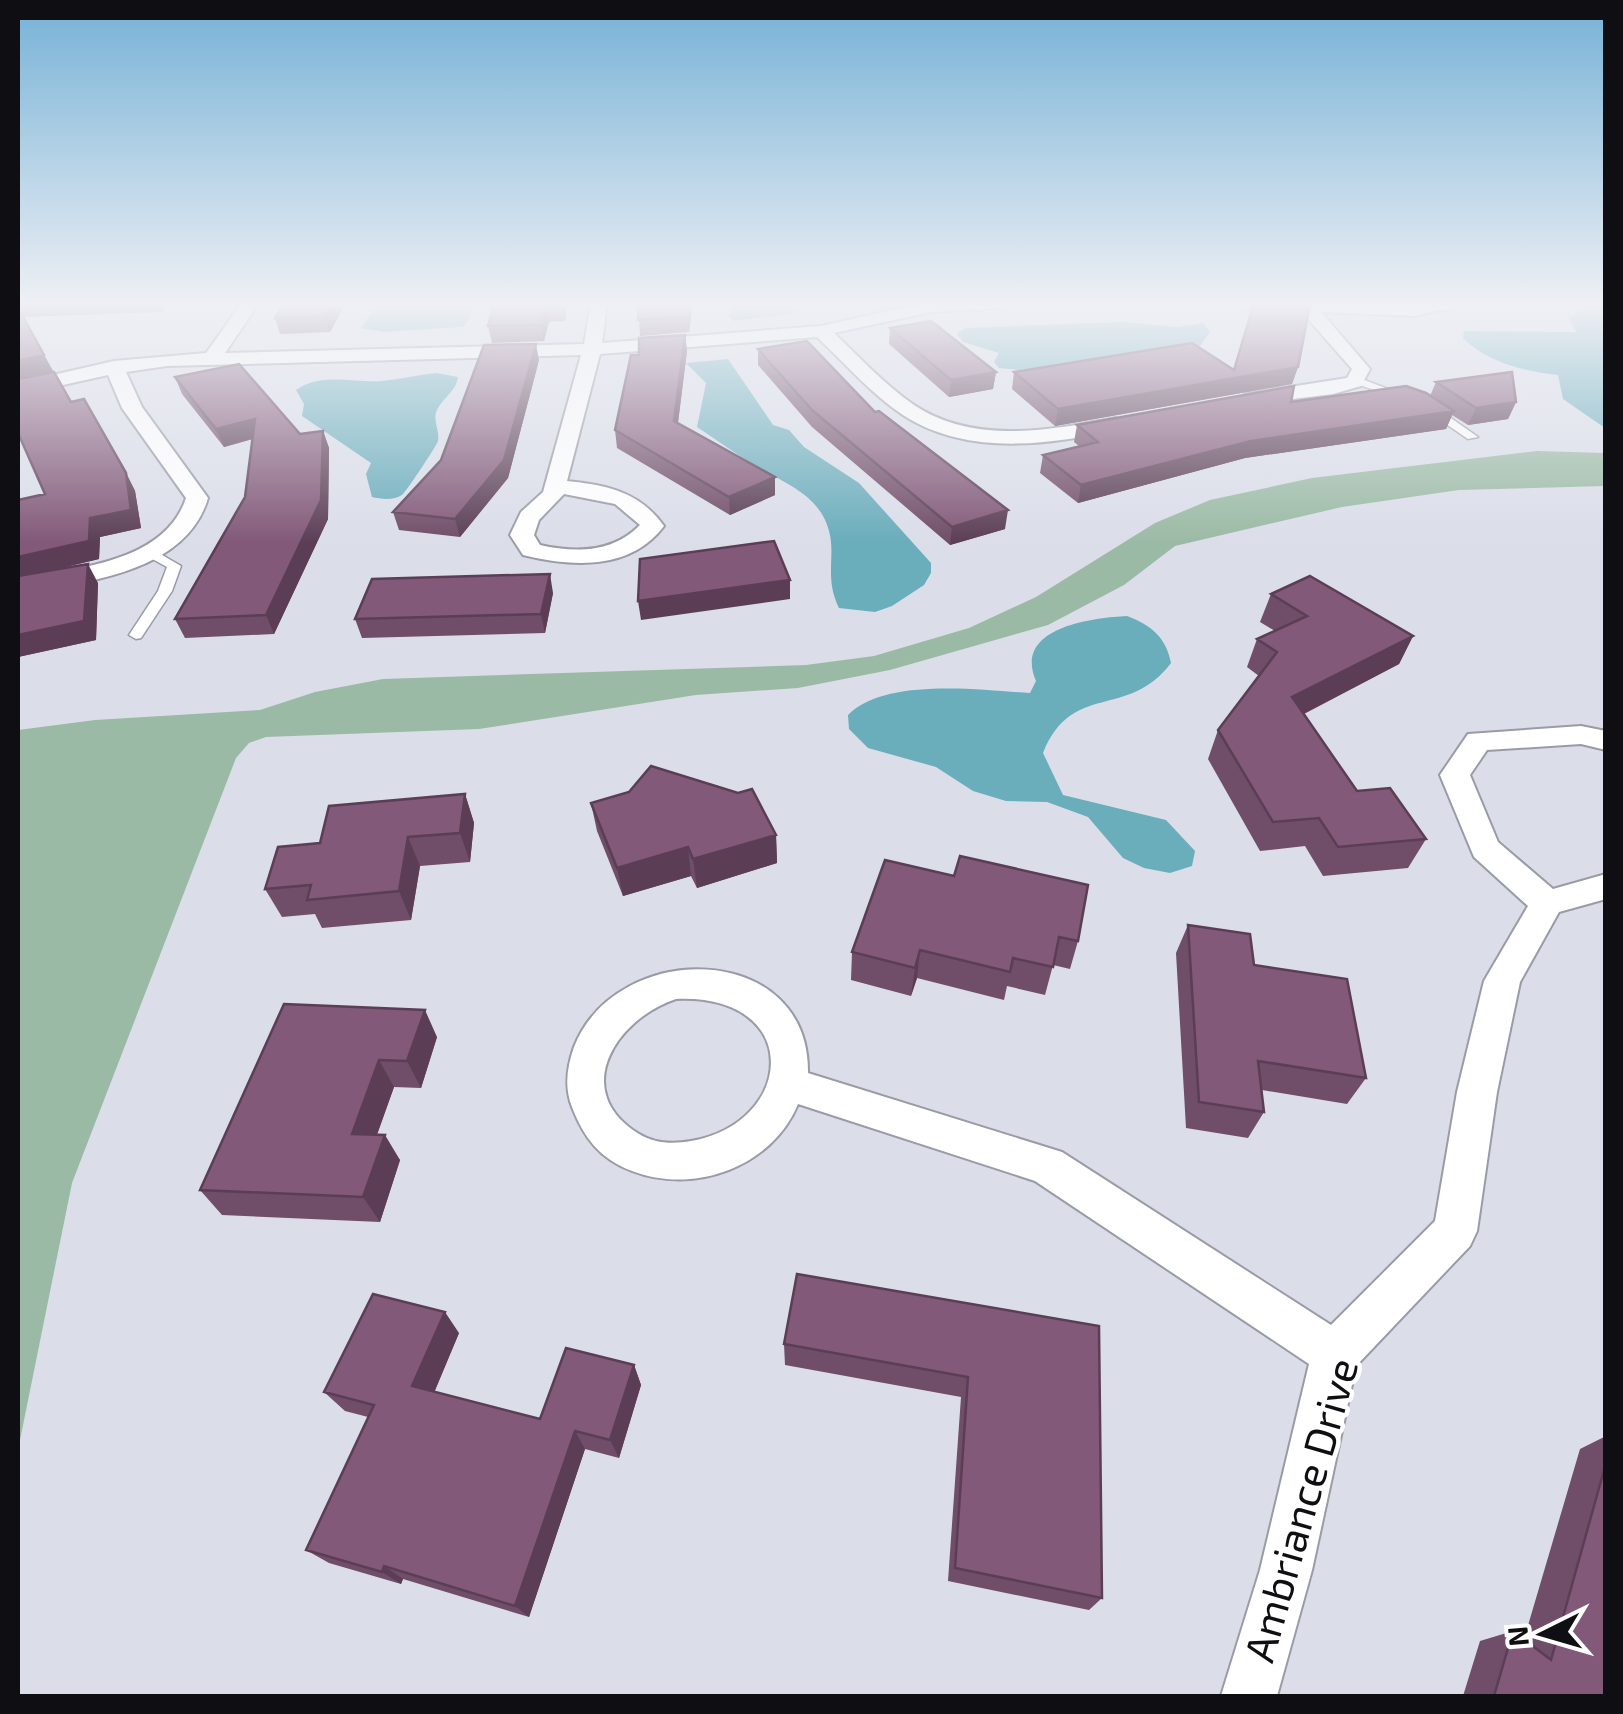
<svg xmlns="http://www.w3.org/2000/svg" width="1623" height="1714" viewBox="0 0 1623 1714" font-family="'Exo 2',sans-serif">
<rect width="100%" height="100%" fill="#dbdee9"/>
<path fill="#9bbaa5" d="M1537,451L1605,453V486L1459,490L1342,507L1175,546L1124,585L1048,625L890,670L798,688L696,695L479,729L266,737L249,743L236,758L72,1183L18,1450V730L95,720L260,710L315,692L383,679L806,665L874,656L969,628L1036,597L1155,523L1210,500L1312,478Z"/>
<path fill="#6aadbb" d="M379,303H472L469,320L463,327L383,332L361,328Z
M734,303H786L796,313L734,321L728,316Z
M1594,303H1605V428L1563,399L1558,375C1524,371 1488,363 1463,338L1464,331L1576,332L1569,319Z
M1123,322L1178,327L1203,323L1210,332L1200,346L1183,351L1019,370L999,368L994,362L999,353L963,342L957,334L965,328Z
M728,359L773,425L789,430L804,447L859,483L931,563V573L924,585L892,606L875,612L839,608C824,578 836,556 829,531C820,495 784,483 756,466C736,454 717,440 697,427L706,383L686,363Z
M437,373L458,377C456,391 443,398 437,410C432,420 440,430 438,441C436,447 407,490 403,494C395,501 381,499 372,497L366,474L371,463L302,416L304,404L296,390C321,372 354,383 382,381C400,379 418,375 437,373Z
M1127,616C1151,625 1166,637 1171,663C1127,721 1073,680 1043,753L1063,795L1166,820L1195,851L1192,866L1170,873L1144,868L1123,858L1088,817L1047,802L1006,801L973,791L936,767L868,748L849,729L848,715C885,677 981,690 1030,693L1036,681C1013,628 1090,618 1127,616Z"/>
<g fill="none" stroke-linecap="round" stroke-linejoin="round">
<defs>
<path id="lane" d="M1351,378H1359L1412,398L1403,400L1351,382Z
M1427,407H1435L1478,437L1468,439L1427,411Z
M150,548L181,566L172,591L141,638L136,639L129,635L158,591L167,567L145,555V549Z"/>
<path id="street" d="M242,303H259L225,353L584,344L591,303H607L602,343L821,326L924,303H1012L1004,308L931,312L834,333C860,358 885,385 914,405C974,445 1050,430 1116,418L1126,424L1123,428C1054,445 967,457 903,415C871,394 845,363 817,337L600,354L567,481C607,485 640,492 664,526C630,571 572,567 523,555L510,535L521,512L543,492L581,355L167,366L126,372L142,407L208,498C186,573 84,583 18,593V579C75,568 165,563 186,498L122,408L108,375L18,395V383L114,361L206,353ZM564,494L615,504L640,525C613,553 575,553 540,545L534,535L539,520Z
M1236,303H1473L1414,316L1321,312L1370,369L1361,386L1333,394L1252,404L1245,402V394L1347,378L1352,369L1301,311L1244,308Z
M1581,726L1606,731V750L1581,744L1487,750L1470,775L1498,842L1553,889L1606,874V899L1559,912L1520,982L1497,1092L1477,1231L1470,1246L1356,1366L1312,1570L1277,1696H1221L1260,1570L1309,1364L1035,1181L798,1104C772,1167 694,1195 632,1171C600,1159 584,1138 572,1107C564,1087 567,1067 574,1047C617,938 810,941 808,1073L1062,1152L1331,1325L1435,1221L1457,1092L1484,981L1528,906L1474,857L1440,775L1468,734ZM676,999C805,994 795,1123 691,1141C674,1144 655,1144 639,1134C569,1091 616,1019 676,999Z"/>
</defs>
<use href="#lane" stroke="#999ba6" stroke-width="3"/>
<use href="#street" stroke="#999ba6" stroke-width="4"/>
<use href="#lane" fill="#fff" fill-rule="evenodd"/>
<use href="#street" fill="#fff" fill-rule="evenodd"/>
</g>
<path fill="#704d68" d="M18,303H169L162,312L23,317L53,371L33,376L71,402L126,473L135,491L141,528L100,537L99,559L54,570L98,583L96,640L18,657L45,494L18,433Z
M284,303H346L330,332L280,334L275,318Z
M494,303H567L565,321L549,322L544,341L492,343L488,326Z
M638,303H693L689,332L640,336Z
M890,328L996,372L993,389L949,397L889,344Z
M685,335L687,351L678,423L775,477V495L730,515L617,448L615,430L639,355Z
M758,349L875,412L1005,529L950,545L812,427L758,365Z
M539,360L508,478L460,537L399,530L393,512L441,460Z
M1298,367L1292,384L1055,426L1012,389L1014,372L1234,370Z
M175,377L300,434L323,431L329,448L328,519L274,634L185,638L175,619L245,497L253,439L224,447L182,394Z
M1436,382L1516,402L1508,419L1468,425L1452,415L1446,429L1245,458L1078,503L1040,473L1043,455L1079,446L1074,442L1077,425L1291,402L1430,396Z
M553,593L545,633L362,638L355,619Z
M1271,594L1413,636L1399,664L1304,714L1357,791L1426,839L1408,868L1323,876L1305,846L1260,851L1208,759L1218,730L1259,676L1247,667L1257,639L1275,631L1260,622Z
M465,794L474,823L470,862L420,866L411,920L322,928L315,914L282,917L265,889L320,843Z
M591,803L776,835L777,863L697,888L691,876L623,896L597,831Z
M885,860L1078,941L1070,969L1053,965L1045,995L1007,986L1004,1000L917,978L911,996L851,980L852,952Z
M1188,925L1366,1078L1347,1104L1262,1090L1264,1112L1248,1138L1186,1128L1176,953Z
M284,1004L437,1037L421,1088L394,1087L377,1135L400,1160L380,1222L222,1215L200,1190Z
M1099,1326L1102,1598L1089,1610L948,1581L961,1397L785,1365L784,1344Z
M459,1333L434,1392L540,1419L634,1365L641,1385L619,1458L585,1449L529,1617L403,1579L401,1584L329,1563L306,1550L368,1417L345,1411L324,1392Z
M1606,1436V1696H1463L1480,1641L1513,1631L1524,1639L1580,1449Z"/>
<path fill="#5b3e55" d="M159,303H169L162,312Z
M332,303H346L330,332L325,316Z
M562,303H567L565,321L562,306Z
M689,303H693L689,332L688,317Z
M817,303H855L817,307Z
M547,306L549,322L544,341L541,325Z
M685,335L687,351L676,438L674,421Z
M536,344L539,360L508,478L460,537L455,519Z
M44,355L53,371L18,380V361Z
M1298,367L1292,384L1055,426L1058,409Z
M996,372L993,389L949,397L951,380Z
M1516,402L1508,419L1468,425L1476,408Z
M1454,411L1446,429L1245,458L1078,503L1081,485L1251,441Z
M255,419L262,436L224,447L216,429Z
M323,431L329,448L328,519L274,634L266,615Z
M126,473L135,491L141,528L100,537L99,559L18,578V557L90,518Z
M775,477V495L730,515L729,497Z
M1008,510L1005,529L950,545L952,527Z
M88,564L98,583L96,640L18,657V635Z
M550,574L553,593L545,633L541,614Z
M790,580V599L641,620L638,601Z
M1413,636L1399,664L1280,726L1292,697Z
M465,794L474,823L470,862L460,833Z
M776,835L777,863L697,888L693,859Z
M408,837L420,866L411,920L399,891Z
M688,847L691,876L623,896L617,868Z
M920,950L917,978L911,996L915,968Z
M425,1010L437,1037L421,1088L407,1061Z
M379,1060L394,1087L368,1159L352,1134Z
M385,1135L400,1160L380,1222L363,1197Z
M445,1312L459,1333L429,1405L412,1386Z
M634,1365L641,1385L619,1458L610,1440Z
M575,1431L585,1449L529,1617L515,1606Z
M384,1566L403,1579L401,1584L382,1572Z"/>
<path fill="#825979" stroke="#5b3e55" stroke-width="2.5" d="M284,303H332L325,316L275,318Z
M494,303H562V306H547L541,325L488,326Z
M638,303H689L688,317L638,320Z
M1254,303H1308L1310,305L1298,367L1058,409L1014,372L1192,343L1234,370Z
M18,308L44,355L18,361Z
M931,321L996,372L951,380L890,328Z
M685,335L674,421L775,477L729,497L615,430L631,355H639V338Z
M807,341L875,412L879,411L1008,510L952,527L812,410L758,349Z
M536,344L504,460L455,519L393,512L441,460L484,345Z
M239,364L300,434L323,431L321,500L266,615L175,619L245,497L255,419L216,429L175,377Z
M54,372L71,402L84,399L126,473L131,510L90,518L89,541L18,557V500L45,494L18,433V379Z
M1512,372L1516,402L1476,408L1436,382Z
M1294,386L1291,402L1406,386L1426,393L1454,411L1251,441L1081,485L1043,455L1098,442L1077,425Z
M774,541L790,580L638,601L640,559Z
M88,564L84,621L18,635V576Z
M550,574L541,614L355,619L372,579Z
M1310,576L1413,636L1292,697L1357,791L1390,788L1426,839L1338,847L1319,818L1273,822L1218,730L1277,652L1257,639L1307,616L1271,594Z
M651,766L738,793L752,789L776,835L693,859L688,847L617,868L591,803L629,792Z
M465,794L460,833L408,837L399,891L307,900L311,885L265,889L278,847L320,843L329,806Z
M960,856L1088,885L1078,941L1059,937L1053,967L1013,958L1010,972L920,950L915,968L852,952L885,860L954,876Z
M1188,925L1250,934L1254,965L1347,979L1366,1078L1258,1061L1264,1112L1199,1102Z
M284,1004L425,1010L407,1061L379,1060L352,1134L385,1135L363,1197L200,1190Z
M797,1274L1099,1326L1102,1598L955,1568L968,1377L784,1344Z
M373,1294L445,1312L412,1386L540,1419L566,1348L634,1365L610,1440L575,1431L515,1606L384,1566L382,1572L306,1550L374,1405L324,1392Z
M1606,1463V1696H1494L1513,1631L1551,1660Z"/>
<linearGradient id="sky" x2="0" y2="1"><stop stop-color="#75b1d6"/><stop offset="0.56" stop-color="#eff0f5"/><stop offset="1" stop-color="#eff0f5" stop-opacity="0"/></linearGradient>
<rect width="1623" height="543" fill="url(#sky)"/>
<g text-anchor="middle" stroke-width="9" stroke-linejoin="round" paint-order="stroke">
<g font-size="42" fill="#0f0f13" stroke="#fff">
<text transform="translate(1301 1510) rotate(-74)" y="15">Ambriance Drive</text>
</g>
</g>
<rect width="1623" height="1714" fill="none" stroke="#0f0f13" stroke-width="40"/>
<g transform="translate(1543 1634) rotate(265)" stroke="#ffffff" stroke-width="8" paint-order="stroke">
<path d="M0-8L18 38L0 25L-18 38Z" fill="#0f0f13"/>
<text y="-15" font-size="28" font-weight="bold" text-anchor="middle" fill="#0f0f13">N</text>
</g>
</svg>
